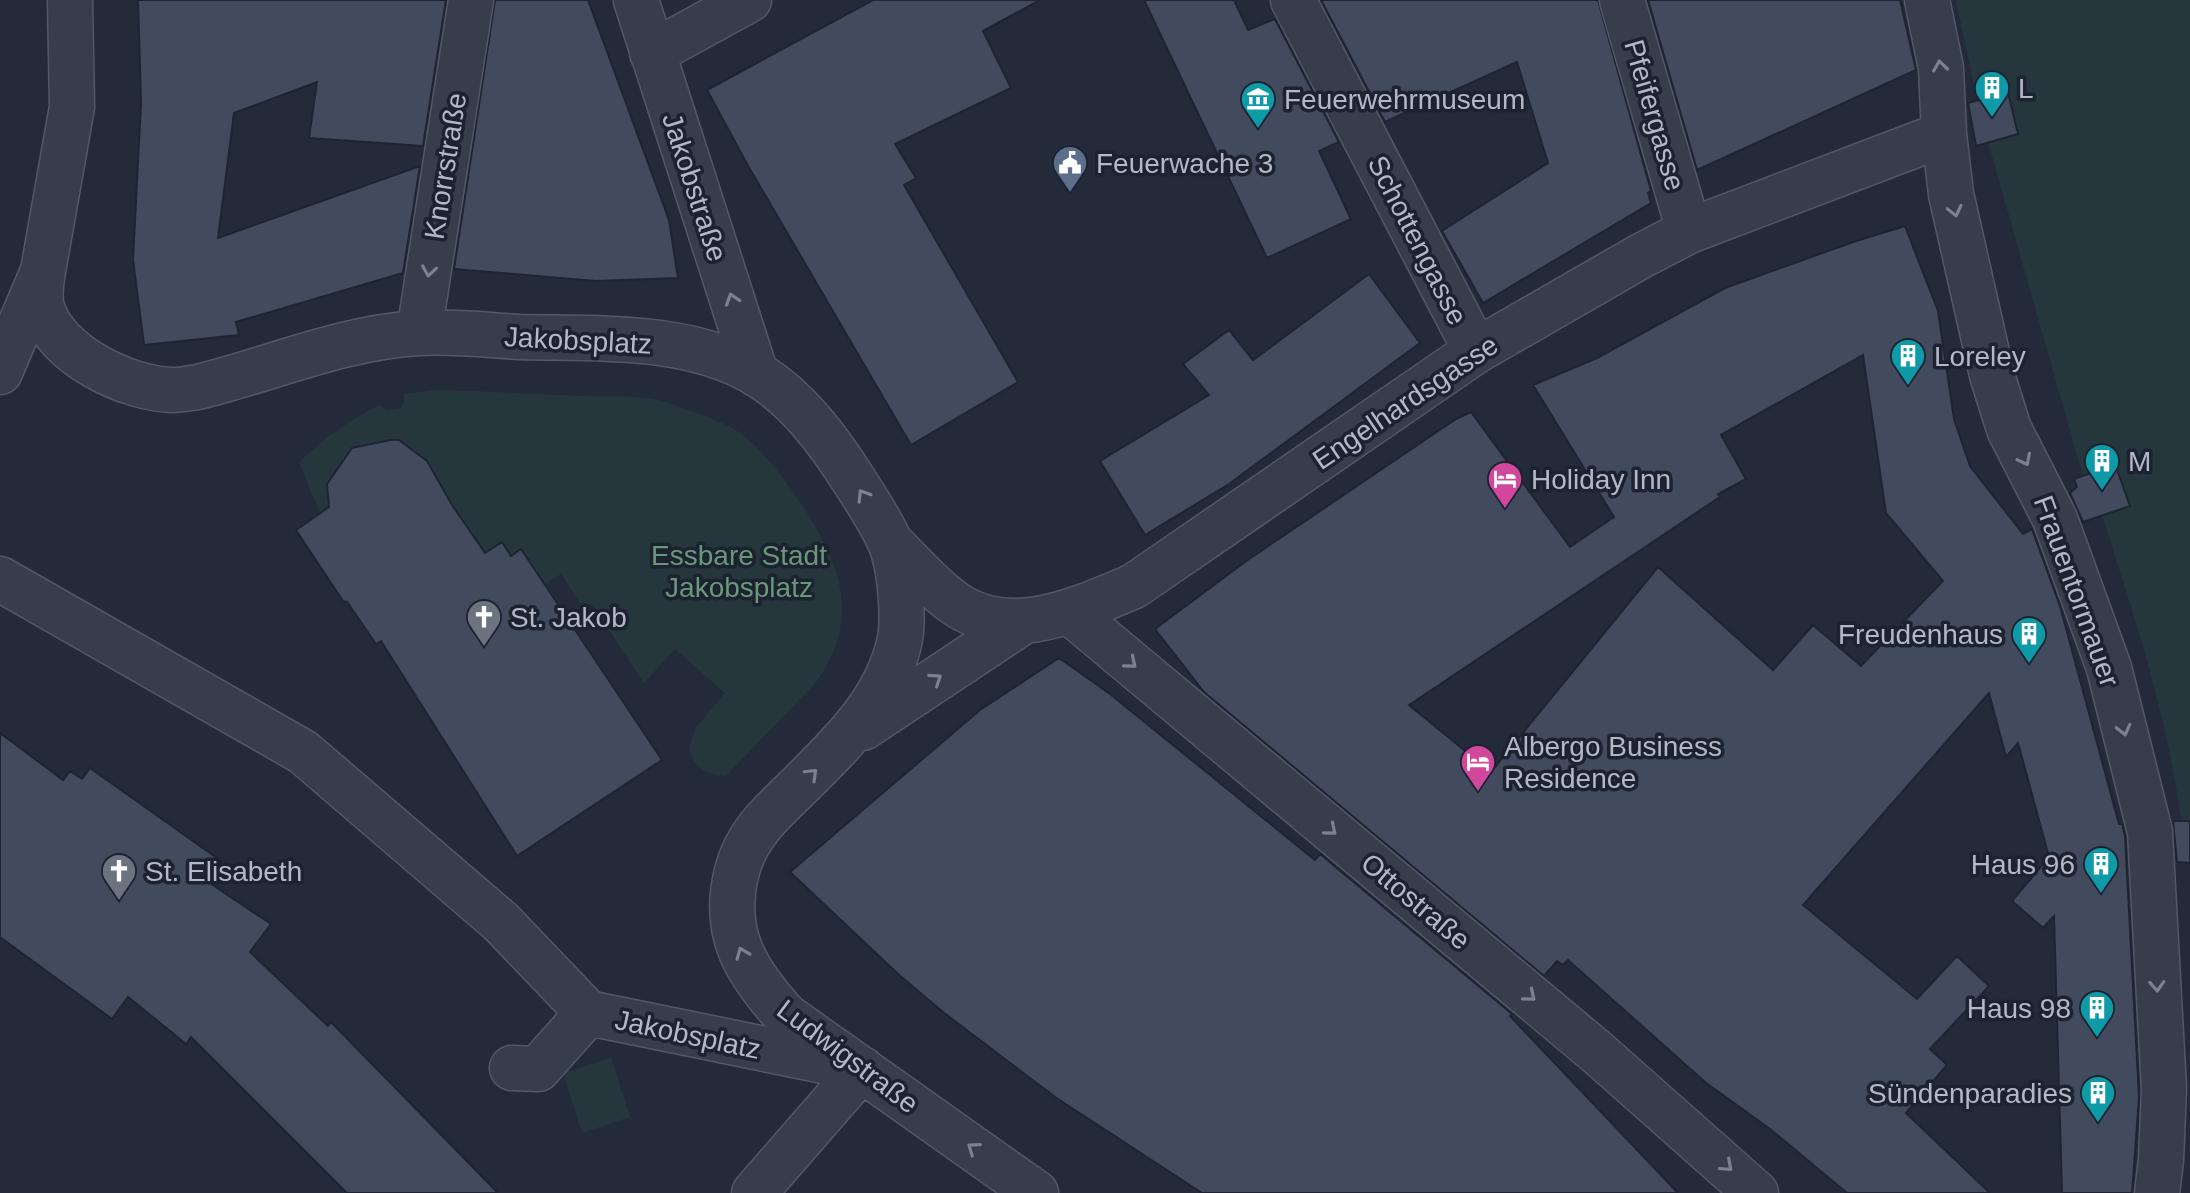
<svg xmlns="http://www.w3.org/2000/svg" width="2190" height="1193" viewBox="0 0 2190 1193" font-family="Arial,sans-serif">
<rect width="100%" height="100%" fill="#232b3b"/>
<path fill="#25373c" d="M1956,0H2190V820L2181,821C2168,716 2134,616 2102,515L2130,505L2115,465L2083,476L1988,142L2018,134L2008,93L1977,100Z
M434,390C483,391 532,394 581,396C604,397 630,395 654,399C666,401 723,422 734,429C767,449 807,509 824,543C849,592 849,635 817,681L726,776C706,775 693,767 689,747L695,729L725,693L675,649L644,683L591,603L583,607L561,574L534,591L527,557L521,549L511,556L502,542L475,559L467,547L477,539L472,533L463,540L457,511L453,505L443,511L380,453L378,442L369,444L350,470L340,464L336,471L345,477L329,508L320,513L299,462C325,438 349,420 380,405L386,410L400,408L404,402V394Z
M611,1058L630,1117L582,1133L563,1073Z"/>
<path fill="#424a5d" stroke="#1e2432" stroke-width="2" fill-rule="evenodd" d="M138,0H446L423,146L309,138L317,82L234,113L218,238L420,166L403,273L236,322L239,335L144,345L133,260L141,103Z
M495,0H588L669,220L678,278L596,281L454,269Z
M873,0H1040L983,31L1011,88L895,144L916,178L904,185L1018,382L911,445L747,164L707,90Z
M1144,0H1234L1248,30L1275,19L1339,142L1319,151L1351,219L1267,258Z
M1321,0H1598L1651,191L1648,193L1651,203L1483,303L1442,231L1548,163L1517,62L1385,122Z
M1648,0H1900L1916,70L1697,170Z
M2008,92L2018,134L1976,146L1968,103Z
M1905,226L1938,311L1954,419L1970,466L2023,534L2032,529L2060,606L2119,824H2122L2125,836L2139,1097L2132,1193H2062L2054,916L2043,928L2012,901L2049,857L2018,743L2006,757L1989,693L1803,905L1917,999L1957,956L1989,986L1930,1049L1947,1065L1906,1113L1990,1193H1847L1770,1129L1705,1082L1568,960L1563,965L1557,961L1544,976L1204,692L1155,629L1249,559L1456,419L1471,412L1570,547L1614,517L1533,385L1597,358L1725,288L1856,241ZM1863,355L1886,513L1943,581L1861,666L1813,625L1773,670L1658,567L1491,772L1409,705L1720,497L1718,494L1746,479L1721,435Z
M1369,274L1420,343L1229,484L1145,535L1100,461L1209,395L1183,364L1229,330L1253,360Z
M390,440H399L427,461L452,505L485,553L502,542L511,556L521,549L662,760L517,856L381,641L376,644L347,602L343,601L296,530L329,507L327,484L352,448Z
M2115,464L2130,506L2083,522L2070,493L2077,487L2074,479Z
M1059,658L1110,694L1315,860L1320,854L1512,1014L1510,1016L1678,1193H1202L1055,1097L943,1012L898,974L790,872L980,710Z
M0,733L63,780L70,771L82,779L90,768L221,861L207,881L271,924L250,952L328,1026L331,1022L498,1193H347L191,1037L186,1044L128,997L112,1019L0,937Z
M2173,821H2190V863L2177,862Z"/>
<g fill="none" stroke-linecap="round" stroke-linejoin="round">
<defs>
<path id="minor" d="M636,0L756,374
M1293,0L1476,351
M1622,0L1689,231
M1927,0L1941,68L1944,134L1951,194L1992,375L2009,429L2055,519L2109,668L2150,832L2164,1089L2161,1160L2157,1193
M652,53L749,0
M43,271C41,283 39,296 42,308C56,355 127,389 173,390C181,390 190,388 198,387C271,369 344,337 419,333C452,331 487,335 520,337C597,339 688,333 757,374C799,400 829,441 855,482C867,501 880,520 889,540C900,563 904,615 900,639C887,703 838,747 794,791C769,815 746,836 737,871C721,933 746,972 786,1016L1036,1193
M419,333L471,0
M0,372L43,271L72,107L70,0
M891,543C910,562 928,583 949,599C1005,644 1077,610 1134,586L1476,351L1641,256L1689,231L1944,134
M0,579L303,752L501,922L588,1013L848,1066
M1071,613L1598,1053L1756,1193
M863,728L1024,621
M512,1068L538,1069L588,1013
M754,1193L862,1069"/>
</defs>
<use href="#minor" stroke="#525866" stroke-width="47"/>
<use href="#minor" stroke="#363d4b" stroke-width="44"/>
</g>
<defs><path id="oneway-chevron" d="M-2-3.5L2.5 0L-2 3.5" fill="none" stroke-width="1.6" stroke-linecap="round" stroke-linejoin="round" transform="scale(2)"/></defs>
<g stroke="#7a818f">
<use href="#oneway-chevron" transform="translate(1940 66) rotate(-98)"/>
<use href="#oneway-chevron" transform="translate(1955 211) rotate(77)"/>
<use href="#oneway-chevron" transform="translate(429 271) rotate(99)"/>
<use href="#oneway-chevron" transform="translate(732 299) rotate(-108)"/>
<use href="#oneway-chevron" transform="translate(2025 460) rotate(63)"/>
<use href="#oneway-chevron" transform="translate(863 495) rotate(-122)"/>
<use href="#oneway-chevron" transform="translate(1131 663) rotate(40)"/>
<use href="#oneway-chevron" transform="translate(936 679) rotate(-34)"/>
<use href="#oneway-chevron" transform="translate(2124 730) rotate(76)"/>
<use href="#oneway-chevron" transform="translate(812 774) rotate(-44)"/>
<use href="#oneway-chevron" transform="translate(1331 830) rotate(40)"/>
<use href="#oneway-chevron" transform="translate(742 953) rotate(-112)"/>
<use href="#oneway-chevron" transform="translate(2157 986) rotate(87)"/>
<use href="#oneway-chevron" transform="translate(1530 996) rotate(40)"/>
<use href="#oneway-chevron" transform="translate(973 1148) rotate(-145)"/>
<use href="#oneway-chevron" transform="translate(1727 1166) rotate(42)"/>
</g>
<defs>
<symbol id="building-pin" viewBox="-11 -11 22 30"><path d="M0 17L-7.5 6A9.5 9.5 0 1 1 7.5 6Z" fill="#0f9aa8" stroke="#1c2230"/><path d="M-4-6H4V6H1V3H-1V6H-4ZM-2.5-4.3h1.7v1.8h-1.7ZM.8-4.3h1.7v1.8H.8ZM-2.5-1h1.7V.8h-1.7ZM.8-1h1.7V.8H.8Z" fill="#fff"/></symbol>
<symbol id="museum-pin" viewBox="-11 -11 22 30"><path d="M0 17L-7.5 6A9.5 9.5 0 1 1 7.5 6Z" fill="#0f9aa8" stroke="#1c2230"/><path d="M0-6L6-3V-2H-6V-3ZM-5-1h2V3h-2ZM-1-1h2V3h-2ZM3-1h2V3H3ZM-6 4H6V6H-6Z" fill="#fff"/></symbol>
<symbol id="civic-pin" viewBox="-11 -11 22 30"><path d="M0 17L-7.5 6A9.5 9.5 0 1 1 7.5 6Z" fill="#5c6f8a" stroke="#1c2230"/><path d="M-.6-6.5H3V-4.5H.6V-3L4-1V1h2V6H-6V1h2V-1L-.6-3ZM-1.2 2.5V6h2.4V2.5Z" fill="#fff"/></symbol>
<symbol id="hotel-pin" viewBox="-11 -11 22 30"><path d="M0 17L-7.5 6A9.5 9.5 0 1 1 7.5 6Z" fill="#d1479c" stroke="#1c2230"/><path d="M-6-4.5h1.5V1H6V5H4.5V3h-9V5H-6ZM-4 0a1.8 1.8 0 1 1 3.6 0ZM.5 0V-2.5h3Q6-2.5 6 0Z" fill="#fff"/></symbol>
<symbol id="church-pin" viewBox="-11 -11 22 30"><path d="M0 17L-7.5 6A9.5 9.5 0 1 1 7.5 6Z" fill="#6b7280" stroke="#1c2230"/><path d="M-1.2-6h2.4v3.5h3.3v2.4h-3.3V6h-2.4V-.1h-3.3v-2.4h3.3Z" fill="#fff"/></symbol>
</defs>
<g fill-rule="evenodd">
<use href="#building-pin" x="1972" y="68" width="40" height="54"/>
<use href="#museum-pin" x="1238" y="79" width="40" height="54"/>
<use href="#civic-pin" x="1050" y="143" width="40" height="54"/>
<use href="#building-pin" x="1888" y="336" width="40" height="54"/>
<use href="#building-pin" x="2082" y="441" width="40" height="54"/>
<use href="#hotel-pin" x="1485" y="459" width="40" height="54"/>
<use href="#church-pin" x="464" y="597" width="40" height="54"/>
<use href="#building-pin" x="2009" y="614" width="40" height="54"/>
<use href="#hotel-pin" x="1458" y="742" width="40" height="54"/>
<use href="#building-pin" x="2081" y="844" width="40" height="54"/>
<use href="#church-pin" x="99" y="851" width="40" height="54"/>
<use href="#building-pin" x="2077" y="988" width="40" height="54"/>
<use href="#building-pin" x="2078" y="1073" width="40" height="54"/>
</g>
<g text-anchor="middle" stroke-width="7" stroke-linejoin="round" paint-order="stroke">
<g font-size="28" fill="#b2b8c7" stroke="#1c2230" text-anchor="start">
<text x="2018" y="98">L</text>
<text x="1284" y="109">Feuerwehrmuseum</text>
<text x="1096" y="173">Feuerwache 3</text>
<text x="1934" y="366">Loreley</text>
<text x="2128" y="471">M</text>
<text x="1531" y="489">Holiday Inn</text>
<text x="510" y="627">St. Jakob</text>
<text x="2003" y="644" text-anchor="end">Freudenhaus</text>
<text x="1504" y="756">Albergo Business<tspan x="1504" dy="32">Residence</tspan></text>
<text x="2075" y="874" text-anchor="end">Haus 96</text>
<text x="145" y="881">St. Elisabeth</text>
<text x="2071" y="1018" text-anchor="end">Haus 98</text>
<text x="2072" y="1103" text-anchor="end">Sündenparadies</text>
</g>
<g font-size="28" fill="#b2b8c7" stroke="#1c2230">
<text transform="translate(1655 115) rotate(74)" y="10">Pfeifergasse</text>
<text transform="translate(445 166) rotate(-81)" y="10">Knorrstraße</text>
<text transform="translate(695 187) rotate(72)" y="10">Jakobstraße</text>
<text transform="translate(1418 240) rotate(63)" y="10">Schottengasse</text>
<text transform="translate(578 340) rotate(3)" y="10">Jakobsplatz</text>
<text transform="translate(1405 402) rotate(-34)" y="10">Engelhardsgasse</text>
<text transform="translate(2077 591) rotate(70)" y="10">Frauentormauer</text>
<text transform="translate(1416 901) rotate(40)" y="10">Ottostraße</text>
<text transform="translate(688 1034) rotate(12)" y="10">Jakobsplatz</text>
<text transform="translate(848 1056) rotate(37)" y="10">Ludwigstraße</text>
</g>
<g font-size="28" fill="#699878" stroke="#1c2230">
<text x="739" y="565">Essbare Stadt<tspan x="739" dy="32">Jakobsplatz</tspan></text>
</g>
</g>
</svg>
